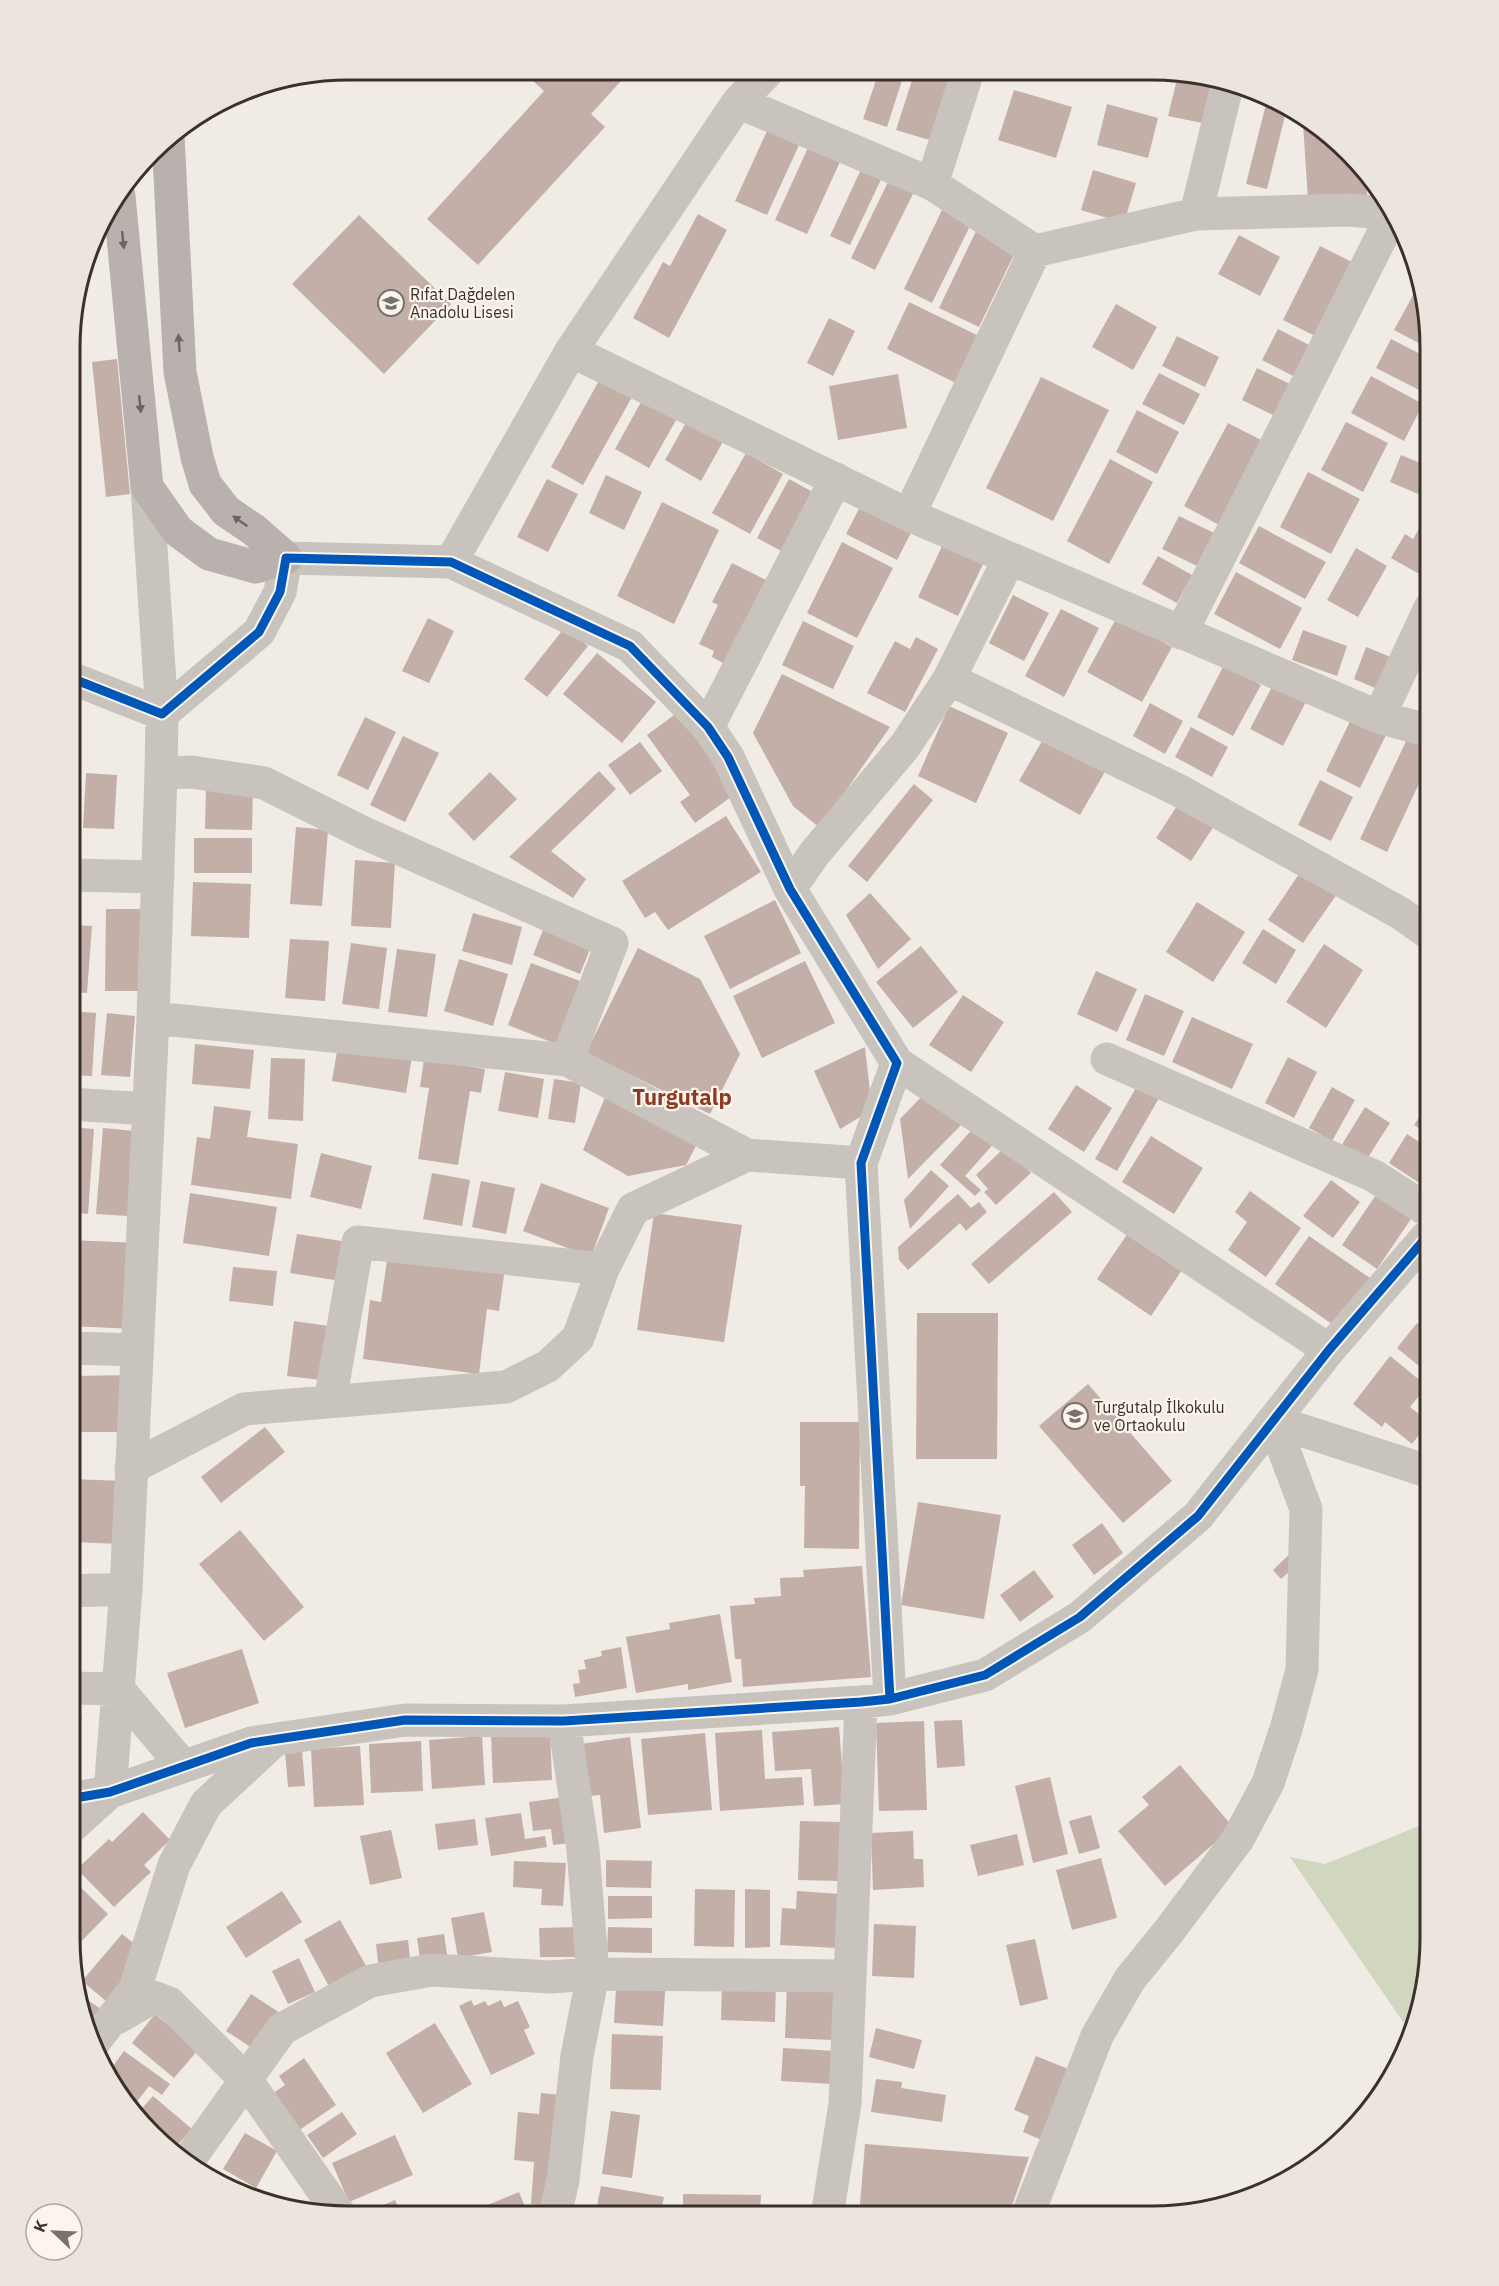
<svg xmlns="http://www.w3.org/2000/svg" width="1499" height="2286" viewBox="0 0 1499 2286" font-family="'IBM Plex Sans',sans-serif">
<rect width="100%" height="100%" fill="#f0ebe5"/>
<path fill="#d1d6bf" d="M1429,1822V1957L1415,2028L1412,2035L1290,1857L1325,1864Z"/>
<path fill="#c3afa7" d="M537,70H631L591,114L605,127L478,265L427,219L544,91L530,78Z
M879,71H905L887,127L863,119Z
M915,71H934L956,77L936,142L896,130Z
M1179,71H1188L1222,81L1212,125L1168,116Z
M1014,90L1072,107L1056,158L998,140Z
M1268,96L1287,107L1267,189L1246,184Z
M1107,104L1158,118L1148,158L1097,145Z
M772,120L804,134L767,215L735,201Z
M1314,122L1321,126L1366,171L1367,195L1308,200L1303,123Z
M812,139L844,153L807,234L775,220Z
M864,163L884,173L850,245L830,236Z
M1093,170L1136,183L1124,223L1081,210Z
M891,176L916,188L875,270L851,258Z
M942,210L971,224L932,303L904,289Z
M698,214L727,230L669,338L633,318L663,262L670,266Z
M359,215L451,304L384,374L292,284Z
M978,227L1018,246L979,327L939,308Z
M1239,235L1280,257L1260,296L1218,274Z
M1320,246L1354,263L1317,337L1283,320Z
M1418,286L1430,348V349L1394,330Z
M909,302L987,340L964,387L887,349Z
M1116,304L1157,327L1133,370L1092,347Z
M829,318L855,331L833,376L807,363Z
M1278,329L1311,346L1295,377L1262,360Z
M1177,336L1219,357L1205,387L1162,366Z
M1391,339L1430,359L1429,395L1376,368Z
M117,359L130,494L106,497L92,362Z
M1257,368L1290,384L1275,416L1242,400Z
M605,370L637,388L583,485L551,467Z
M1159,373L1200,394L1184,425L1142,404Z
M898,374L907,428L838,440L829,386Z
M1371,376L1423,404L1404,441L1351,413Z
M1041,377L1109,410L1053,521L986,488Z
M646,393L680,413L649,468L615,449Z
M1137,410L1179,432L1157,474L1116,452Z
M688,419L724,440L701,481L665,460Z
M1346,422L1388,443L1363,492L1321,470Z
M1228,423L1265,442L1221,526L1184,506Z
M746,453L783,474L750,534L712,513Z
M1401,455L1430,467V499L1390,482Z
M1110,459L1153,482L1109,564L1067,541Z
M1308,472L1360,499L1331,554L1280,527Z
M606,475L642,492L624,530L589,513Z
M547,479L578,494L548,552L517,537Z
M789,479L820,496L787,554L757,538Z
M863,501L914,527L897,560L846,534Z
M662,502L719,530L674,624L617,596Z
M1427,515L1430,517V580L1391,558L1405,534L1413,539Z
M1179,516L1214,533L1197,566L1162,549Z
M1259,526L1326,562L1305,599L1239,563Z
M842,542L893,568L857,638L807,613Z
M944,542L984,562L958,616L918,597Z
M1356,548L1387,566L1358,617L1327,600Z
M1158,556L1192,575L1177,603L1142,584Z
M732,563L768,581L727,665L712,657L714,651L699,644L718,605L712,602Z
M1236,572L1302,608L1280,649L1214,614Z
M1013,595L1049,613L1024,661L989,643Z
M1061,609L1099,628L1064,697L1025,676Z
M1117,617L1172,647L1142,702L1087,672Z
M428,618L454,631L429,683L402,671Z
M803,621L854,646L833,689L782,665Z
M565,627L588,646L547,697L524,679Z
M1303,630L1347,646L1337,676L1292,660Z
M916,637L938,649L905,712L867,693L895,641L910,649Z
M1366,647L1403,662L1389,694L1354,679Z
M597,653L656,702L622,743L563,694Z
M1224,665L1261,685L1233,736L1197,717Z
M782,674L890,727L820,828L793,806L753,733Z
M1275,681L1308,698L1283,746L1250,729Z
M1150,703L1183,721L1165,754L1133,736Z
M949,706L1008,733L976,803L918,776Z
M681,710L738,792L695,823L680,802L690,795L647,735Z
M1353,715L1388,731L1360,788L1326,771Z
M365,717L396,732L368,790L337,775Z
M1191,727L1228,747L1212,777L1175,757Z
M403,736L439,753L405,822L370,805Z
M1045,736L1106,770L1080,815L1019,781Z
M1408,737L1430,748V760L1387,852L1360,839Z
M640,742L662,771L630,795L608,765Z
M599,771L616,789L551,851L586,879L573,898L509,857Z
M490,772L517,799L474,841L448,814Z
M86,773L117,775L114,829L83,828Z
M1320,780L1353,797L1331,841L1298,825Z
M914,784L933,800L867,882L848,866Z
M1430,786V805L1422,802Z
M206,787L253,788L252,830L205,829Z
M1179,803L1214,826L1191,861L1156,838Z
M726,816L761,872L668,930L655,912L645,918L622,881Z
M296,827L328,830L322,906L290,904Z
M194,838H252V873H194Z
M355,860L395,863L391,928L351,926Z
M1301,871L1337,894L1303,943L1268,920Z
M193,882L251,884L249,938L191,936Z
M870,893L911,939L878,969L846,915Z
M775,900L801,953L730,989L704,936Z
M1197,902L1245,932L1213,982L1166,952Z
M106,909H148L147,991H105Z
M473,913L522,927L512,965L462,951Z
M70,925L92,926L87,993L70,992Z
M1263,929L1296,950L1276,984L1242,963Z
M543,930L590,949L580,974L533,955Z
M290,939L329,941L325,1001L285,998Z
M351,943L387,948L379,1009L342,1004Z
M1324,944L1363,970L1326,1028L1286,1002Z
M921,946L958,992L913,1028L876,982Z
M638,948L700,979L740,1054L710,1114L586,1053Z
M397,949L436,954L427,1017L388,1012Z
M459,959L508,974L493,1026L444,1011Z
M805,961L835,1023L762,1058L733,996Z
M531,963L580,981L556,1044L508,1025Z
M1096,971L1137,989L1117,1032L1077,1014Z
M1145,994L1184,1011L1164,1056L1126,1040Z
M963,995L1004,1022L971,1072L929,1045Z
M70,1011L96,1013L92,1076L70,1075Z
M107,1013L135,1016L130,1077L101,1075Z
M1192,1017L1253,1044L1232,1089L1172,1062Z
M195,1044L254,1050L250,1089L192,1084Z
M338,1045L412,1057L406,1093L332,1081Z
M865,1047L872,1110L840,1129L814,1071Z
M1288,1057L1317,1072L1294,1118L1265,1103Z
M271,1058L305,1059L303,1121L268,1119Z
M424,1059L485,1069L481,1093L470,1091L458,1165L418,1159L429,1088L420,1087Z
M505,1072L544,1079L538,1118L498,1111Z
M554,1079L581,1083L575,1123L548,1119Z
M1076,1085L1112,1108L1084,1152L1048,1129Z
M1137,1086L1159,1098L1117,1171L1095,1159Z
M1332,1087L1355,1100L1332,1141L1309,1128Z
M925,1093L966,1120L908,1179L900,1119Z
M606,1095L696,1146L686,1165L628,1176L583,1150Z
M1430,1101V1135L1414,1125Z
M214,1106L251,1111L247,1137L298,1144L291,1199L191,1185L197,1137L210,1139Z
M1365,1107L1390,1123L1365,1162L1341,1146Z
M978,1123L997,1140L965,1176L981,1190L975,1196L940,1165Z
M70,1127L94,1129L88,1214L70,1212Z
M103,1128L135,1131L128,1216L96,1214Z
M1407,1134L1430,1149V1190L1389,1163Z
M1151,1136L1203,1168L1174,1214L1122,1182Z
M1006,1146L1031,1173L996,1205L984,1192L988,1189L976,1175Z
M321,1153L372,1166L361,1209L310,1197Z
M931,1170L949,1186L910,1229L904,1200Z
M432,1173L470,1180L462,1226L423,1219Z
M1331,1180L1360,1202L1333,1238L1303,1216Z
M481,1181L515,1188L506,1234L472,1227Z
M541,1183L609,1208L591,1257L523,1231Z
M1380,1189L1415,1213L1377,1269L1342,1245Z
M1250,1191L1301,1228L1266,1277L1228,1250L1247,1222L1235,1212Z
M1054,1192L1072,1212L989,1284L971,1264Z
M190,1193L277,1207L269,1256L183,1243Z
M958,1194L971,1208L979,1202L987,1212L966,1231L960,1223L908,1270L899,1260L898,1247Z
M654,1213L742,1225L724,1342L637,1330Z
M1130,1230L1184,1267L1151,1316L1097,1279Z
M297,1234L348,1242L341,1281L290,1273Z
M1309,1236L1370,1278L1336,1327L1275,1284Z
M70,1240L139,1243L135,1329L70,1326Z
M388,1253L505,1268L499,1311L487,1309L479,1374L363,1359L370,1300L381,1302Z
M233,1267L277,1271L273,1306L229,1301Z
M1430,1308V1322L1423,1317Z
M917,1313H998L997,1459H916Z
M294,1321L329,1326L321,1380L287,1376Z
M1417,1323L1430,1334V1375L1397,1348Z
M1390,1356L1427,1386L1410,1407L1429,1422L1412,1444L1385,1422L1382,1427L1353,1404Z
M132,1375L133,1432H73V1376Z
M1088,1384L1172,1481L1123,1523L1039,1426Z
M800,1422H860L859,1549L804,1548L805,1486H800Z
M265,1427L285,1452L221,1503L201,1477Z
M70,1479L125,1481L122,1544L70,1542Z
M918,1502L1001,1515L984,1619L901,1605Z
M1102,1523L1123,1553L1094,1575L1072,1545Z
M240,1530L304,1607L264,1641L199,1564Z
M1294,1550L1303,1559L1281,1579L1273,1570Z
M862,1566L871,1677L743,1687L741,1659H735L730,1606L755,1604L754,1598L781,1596L780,1578L804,1577L803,1570Z
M1034,1570L1054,1597L1020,1622L1000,1595Z
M720,1614L732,1682L688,1690V1684L636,1693L626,1637L670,1629L669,1623Z
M621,1647L627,1688L575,1697L573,1684L580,1683L578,1670L586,1669L584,1660L602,1656L601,1651Z
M242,1649L259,1703L185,1728L167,1673Z
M69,1714L82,1717L75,1741L69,1739Z
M962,1720L965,1766L937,1768L934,1721Z
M924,1721L927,1810L879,1811L876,1723Z
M839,1727L845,1804L814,1806L811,1769L775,1771L772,1732Z
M762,1730L765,1779L802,1777L804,1805L720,1811L715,1733Z
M550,1732L552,1780L493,1783L491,1735Z
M705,1733L712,1810L648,1815L641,1739Z
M482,1736L485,1785L432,1789L429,1740Z
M630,1737L641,1828L604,1833L600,1795L588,1796L581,1744Z
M421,1741L423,1791L371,1793L369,1744Z
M360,1746L364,1805L314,1807L311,1749Z
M302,1750L305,1786L288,1787L285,1751Z
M1180,1765L1233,1827L1165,1886L1118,1831L1149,1805L1142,1797Z
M1050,1777L1068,1854L1033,1863L1015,1786Z
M565,1797L570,1843L553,1845L551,1829L533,1831L529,1802Z
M143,1812L170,1840L144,1865L151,1872L114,1907L77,1869L109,1839L112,1842Z
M521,1813L525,1839L545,1836L547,1847L491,1856L485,1818Z
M1091,1815L1100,1848L1079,1854L1069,1821Z
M475,1819L478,1845L438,1850L435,1824Z
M800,1821L842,1822L840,1881L798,1880Z
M391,1830L402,1878L370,1885L360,1836Z
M913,1831L914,1859H923L924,1887L873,1890L871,1833Z
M1017,1834L1024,1865L978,1876L970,1845Z
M1101,1858L1117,1918L1072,1930L1056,1870Z
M606,1860L652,1861L651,1888L606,1887Z
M514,1861L566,1863L563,1906L541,1905L542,1889L513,1887Z
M69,1876L108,1914L72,1951L69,1939Z
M695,1889L735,1890L734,1947L694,1946Z
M745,1889L770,1890V1947L745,1948Z
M282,1891L302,1922L246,1958L226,1927Z
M797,1891L841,1894L838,1948L780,1945L782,1908L796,1909Z
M608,1896H652V1918L608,1919Z
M484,1912L492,1952L458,1958L451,1918Z
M340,1920L369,1971L332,1992L304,1940Z
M874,1924L916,1926L914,1978L872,1976Z
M576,1927L577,1957H540L539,1928Z
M608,1927L652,1928V1953L607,1952Z
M122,1934L141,1949L112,2006L82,1981Z
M444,1934L448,1961L421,1965L417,1938Z
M1035,1939L1048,1999L1020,2006L1006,1945Z
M408,1940L411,1967L379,1971L376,1944Z
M299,1958L315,1992L288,2004L272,1971Z
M722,1980L776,1982L775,2022L721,2020Z
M787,1983L836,1986L834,2040L785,2038Z
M616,1988L665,1991L663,2026L614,2023Z
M251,1994L280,2013L255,2050L226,2031Z
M80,1995L107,2013L89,2039Z
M471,2000L474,2006L485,2001L488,2006L501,2000L504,2007L518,2001L530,2027L524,2030L535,2054L491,2075L459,2006Z
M155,2014L198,2050L174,2078L132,2043Z
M435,2023L472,2084L423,2113L386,2053Z
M876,2028L922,2040L914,2069L869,2057Z
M612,2034L663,2036L661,2090L610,2089Z
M783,2048L835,2051L833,2084L781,2081Z
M124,2051L170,2084L162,2095L149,2086L130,2111L107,2074Z
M1036,2056L1073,2071L1044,2141L1023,2132L1029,2116L1014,2110Z
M304,2058L336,2105L298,2131L272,2094L285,2085L279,2076Z
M876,2079L902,2082L901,2088L946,2095L942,2122L871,2112Z
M541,2093L562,2095L553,2206L531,2204L534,2162L514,2160L518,2112L539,2114Z
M153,2096L192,2129L174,2149L135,2116Z
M611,2111L640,2115L632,2178L602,2174Z
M342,2112L357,2134L323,2158L307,2135Z
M245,2133L277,2151L256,2188L223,2169Z
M395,2135L413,2175L349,2202L332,2163Z
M865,2144L1029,2157L1008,2217L859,2216Z
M601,2186L664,2197L660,2216L595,2215Z
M519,2192L528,2215H489L485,2206Z
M683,2194L761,2195L760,2216H683Z
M395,2200L402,2215H361Z"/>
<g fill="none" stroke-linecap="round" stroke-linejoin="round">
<path stroke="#c9c3be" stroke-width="33" d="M738,102L932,184L1035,251
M932,184L968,71
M1196,214L1228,82
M571,351L909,515L1379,717L1430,731
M909,515L1035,251L1196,214L1349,210L1393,214
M451,562L571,351L738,102L769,70
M1181,633L1393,214
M71,678L162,714L259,632L280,592L286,558L451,562L630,646L708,727L728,757L790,889L897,1063L861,1163L890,1699
M949,679L1178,790L1400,913L1430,934
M1379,717L1430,608
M708,727L836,479
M161,773L192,772L264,783L364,833L612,943L567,1060
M71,875L158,877
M790,889L814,854L905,746L949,679L1009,559
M153,1018L567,1060L747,1155L861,1163
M1107,1059L1374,1176L1430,1212
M897,1063L1329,1350
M70,1104L149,1109
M70,1348L137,1350
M330,1401L358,1242L603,1269
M1273,1421L1430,1472
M131,1468L244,1409L506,1387L548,1366L578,1338L603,1269L633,1209L747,1155
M69,1591L126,1589
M69,1688L118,1689L183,1766
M69,1799L110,1792L251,1743L405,1720L564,1721L861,1702L890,1699L985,1675L1080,1617L1198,1516L1329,1350L1430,1233
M69,1829L110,1792L126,1589L153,1018L161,773L162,714L147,487
M117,2018L153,1997L169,2003L247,2081L340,2215
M91,2046L135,1989L174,1865L206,1804L275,1740
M186,2164L282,2029L370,1981L432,1970L550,1977L593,1974L850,1976
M555,2215L563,2180L577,2056L593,1974L583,1850L564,1721
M827,2216L845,2104L861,1702
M1027,2217L1097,2036L1130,1979L1169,1931L1238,1839L1268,1783L1286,1729L1302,1670L1306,1509L1273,1421"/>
<path stroke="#b8b1ad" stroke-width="33" d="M168,136L180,372L197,457L205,484L226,511L254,530L286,558
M119,196L147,487L178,531L209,554L256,567L286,558"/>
<defs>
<path id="cycleway" d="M71,678L162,714L259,632L280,592L286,558L451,562L630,646L708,727L728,757L790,889L897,1063L861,1163L890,1699
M69,1799L110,1792L251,1743L405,1720L564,1721L861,1702L890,1699L985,1675L1080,1617L1198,1516L1329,1350L1430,1233"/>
</defs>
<use href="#cycleway" stroke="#fbf5ee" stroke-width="13"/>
<use href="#cycleway" stroke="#0057b8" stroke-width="9"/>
</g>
<defs><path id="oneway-solid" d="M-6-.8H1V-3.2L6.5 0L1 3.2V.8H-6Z" transform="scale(1.5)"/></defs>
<g fill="#6d645f">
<use href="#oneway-solid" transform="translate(123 240) rotate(84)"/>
<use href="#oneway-solid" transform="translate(179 343) rotate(-94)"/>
<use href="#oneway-solid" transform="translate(140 404) rotate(84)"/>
<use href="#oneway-solid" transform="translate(240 521) rotate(-145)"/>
</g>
<defs>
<symbol id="school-ring" viewBox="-11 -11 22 22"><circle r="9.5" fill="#fbf5ee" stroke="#7a716c" stroke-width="1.5"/><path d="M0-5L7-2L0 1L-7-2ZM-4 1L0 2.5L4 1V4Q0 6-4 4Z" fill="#7a716c"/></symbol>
</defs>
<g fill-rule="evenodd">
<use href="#school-ring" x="376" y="288" width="30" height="30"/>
<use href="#school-ring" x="1060" y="1401" width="30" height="30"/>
</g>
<g text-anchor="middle" stroke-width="4.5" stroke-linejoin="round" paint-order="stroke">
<g font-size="16" fill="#3b302b" stroke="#fbf5ee" text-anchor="start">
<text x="410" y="300">Rıfat Dağdelen<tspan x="410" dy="18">Anadolu Lisesi</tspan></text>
<text x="1094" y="1413">Turgutalp İlkokulu<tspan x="1094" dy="18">ve Ortaokulu</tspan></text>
</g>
<g font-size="22" font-weight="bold" fill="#8c3b22" stroke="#fbf5ee">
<text x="682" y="1105">Turgutalp</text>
</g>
</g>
<path d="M0 0H1499V2286H0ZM348 80H1152A268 268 0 0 1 1420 348V1938A268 268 0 0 1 1152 2206H348A268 268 0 0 1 80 1938V348A268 268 0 0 1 348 80Z" fill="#ece5de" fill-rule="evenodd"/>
<path fill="none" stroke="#3b302b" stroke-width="3" d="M348 80H1152A268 268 0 0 1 1420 348V1938A268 268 0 0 1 1152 2206H348A268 268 0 0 1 80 1938V348A268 268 0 0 1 348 80Z"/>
<g transform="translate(54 2232) rotate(293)"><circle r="28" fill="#fbf5ee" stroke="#aea6a0" stroke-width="1.5"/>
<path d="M0-4.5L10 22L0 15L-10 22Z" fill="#7a716c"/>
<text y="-9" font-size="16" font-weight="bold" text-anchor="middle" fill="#3b302b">K</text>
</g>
</svg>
